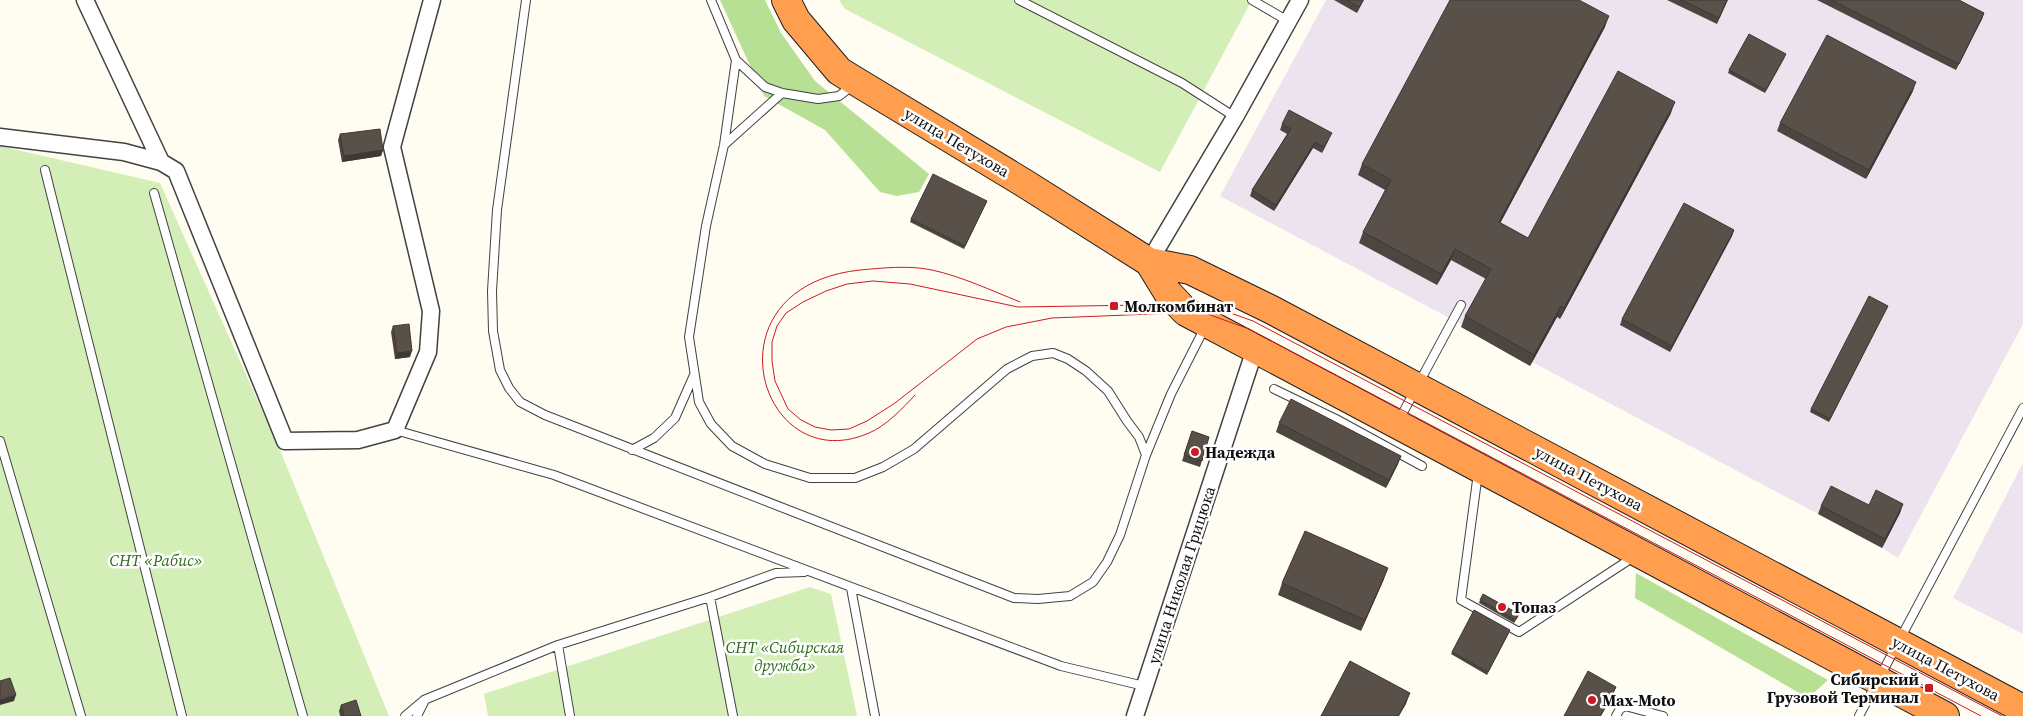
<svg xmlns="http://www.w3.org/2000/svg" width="2023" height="716" viewBox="0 0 2023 716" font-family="'Source Serif 4',serif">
<rect width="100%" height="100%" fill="#fffcf1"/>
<path fill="#ede3ee" d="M1326,0H2023V324L1898,558L1882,548L1220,196Z
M2023,463V634L1953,598Z"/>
<path fill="#d3eeb6" d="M839,0H1252L1160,172L845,9Z
M0,146L160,183L282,455L389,716H0Z
M810,587L831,594L857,716H488L484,694Z"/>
<path fill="#b7e094" d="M720,0H765L781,33L815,81L929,174L919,192L897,196L880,192L825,130L764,96Z
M1636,573L1828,680L1808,698L1635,598Z"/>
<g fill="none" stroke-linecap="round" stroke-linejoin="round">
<defs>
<path id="lane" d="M526,0L497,210L492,291L493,331L500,370L509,388L520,402L545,415L1014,598L1038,599L1070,596L1093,582L1107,562L1120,535L1146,455L1139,437L1127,421L1108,391L1086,371L1068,359L1053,353L1032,356L1007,369L914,449L883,467L855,478H810L765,464L732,446L711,424L699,402L689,337L706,226L724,145L736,60L711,0
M1019,0L1182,83L1235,117
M1252,0L1288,21
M736,60L765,87L782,93L818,99L839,96L853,85
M724,145L782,93
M45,170L182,716
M154,193L303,716
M1274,389L1336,419L1422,466
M1399,420L1461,305
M395,430L554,475L1061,666L1144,686
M0,441L81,716
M632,450L654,438L675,418L694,375
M1146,455L1171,394L1205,327
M1478,473L1461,600L1519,632L1635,556
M851,588L875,716
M710,597L733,716
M558,645L570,716
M405,716L424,700L558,645L710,597L776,573L804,572
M417,716L424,702
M1616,716L1620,709L1625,706L1663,716
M1859,716L2023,408"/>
<path id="street" d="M85,0L161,162L176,171L285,441L358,440L395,430L428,352L431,311L392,147L432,0
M0,137L124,152L161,162
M1149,262L1235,117L1300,0
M1135,716L1255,349"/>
<path id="highway" d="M786,0L796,20L839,71L857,82L1024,183L1149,262L1190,270L1272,310L2023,709
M1149,262L1168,293L1186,312L1945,716"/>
</defs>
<use href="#lane" stroke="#424242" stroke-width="10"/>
<use href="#street" stroke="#424242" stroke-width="19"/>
<use href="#highway" stroke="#202020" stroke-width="30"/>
<use href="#lane" stroke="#fff" stroke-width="8"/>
<use href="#street" stroke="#fff" stroke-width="16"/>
<use href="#highway" stroke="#ff9e4f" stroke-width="28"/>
<path stroke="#cd1923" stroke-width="1" d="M915,395C903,408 886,426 869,433C759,481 702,287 860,270C883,268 908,265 932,270C960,276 993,291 1020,302
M1981,716L1249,329L1202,312L1052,318L1006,327L977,339L895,403L867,421L849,429L831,430L815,427L801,420L788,409L775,381L772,361V342L777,326L786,313L803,302L826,291L847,284L873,281L910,284L1018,307L1205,304L1253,321L2002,716"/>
</g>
<path fill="#4d4540" d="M1334,0H1364L1357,13Z
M1667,0H1728L1717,24Z
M1817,0H1959L1984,13L1982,19L1956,70Z
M1605,27L1500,223L1528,238L1671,113L1560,319L1557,317L1530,366L1461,327L1465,316L1486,279L1451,260L1437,285L1359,243L1363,232L1385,190L1358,175L1362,164Z
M1785,57L1765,93L1728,73L1729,70Z
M1913,91L1866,179L1777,131L1780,123Z
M1282,124L1329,139L1322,153L1313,148L1274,211L1250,196L1252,190L1287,134L1280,130Z
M340,134L383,150L381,156L342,162L338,140Z
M987,201L964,249L910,222L911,219Z
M1734,230L1732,236L1670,352L1620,325L1622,319Z
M1888,306L1829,422L1810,412L1811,409Z
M393,326L410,357L395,359L391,332Z
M1279,423L1401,456L1398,464L1386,488L1276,432Z
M1192,431L1209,437L1200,467L1182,461Z
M1903,504L1900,513L1882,548L1818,514L1821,506Z
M1384,579L1361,631L1278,595L1282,583Z
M1480,600L1519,614L1518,617L1514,623L1479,603Z
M1509,633L1487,675L1451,654L1452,652Z
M341,705L361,716H340L339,711Z"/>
<path fill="#3e3834" d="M1984,13L1982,19L1956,70L1959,64Z
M1609,16L1605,27L1495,233L1499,222Z
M1916,82L1913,91L1866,179L1869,170Z
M1675,102L1671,113L1560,319L1564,308Z
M1332,133L1322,153L1324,147Z
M1315,142L1313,148L1274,211L1276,205Z
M383,150L381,156L342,162L344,156Z
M1734,230L1732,236L1670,352L1672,346Z
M1455,249L1451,260L1437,285L1441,274Z
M1561,306L1557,317L1530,366L1534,355Z
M412,351L410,357L395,359L397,353Z
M1401,456L1398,464L1386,488L1389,480Z
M1903,504L1900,513L1882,548L1885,539Z
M1388,568L1384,579L1361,631L1365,620Z
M1616,687L1613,695L1601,716H1600Z
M1410,693L1406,704L1399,716H1398Z
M16,695L14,701L0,705V700Z"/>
<path fill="#59504a" stroke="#3e3834" d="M1347,0H1363L1359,7Z
M1450,0H1579L1609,16L1499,222L1528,238L1618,71L1675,102L1564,308L1561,306L1534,355L1465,316L1491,269L1455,249L1441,274L1363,232L1391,180L1362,164Z
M1681,0H1727L1719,18Z
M1831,0H1959L1984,13L1959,64Z
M1749,34L1786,54L1766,90L1729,70Z
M1827,35L1916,82L1869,170L1780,123Z
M1289,110L1332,133L1324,147L1315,142L1276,205L1252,190L1291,129L1282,124Z
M380,129L383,150L344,156L340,134Z
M933,174L987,201L965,246L911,219Z
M1684,203L1734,230L1672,346L1622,319Z
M1869,296L1888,306L1830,419L1811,409Z
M409,324L412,351L397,353L393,326Z
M1291,399L1401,456L1389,480L1279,423Z
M1192,431L1209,437L1202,461L1184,455Z
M1831,486L1869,505L1876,490L1903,504L1885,539L1821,506Z
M1305,531L1388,568L1365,620L1282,583Z
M1483,594L1519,614L1515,620L1480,600Z
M1474,610L1510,630L1488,672L1452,652Z
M1350,661L1410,693L1398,716H1321Z
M1588,671L1616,687L1600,716H1564Z
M10,678L16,695L0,700V681Z
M356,700L361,716H344L341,705Z"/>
<g fill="#cd1923" stroke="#fff" stroke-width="2">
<rect x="1109" y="301" width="10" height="10" rx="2.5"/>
<circle cx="1195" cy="452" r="5"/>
<circle cx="1502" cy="607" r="5"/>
<rect x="1924" y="683" width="10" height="10" rx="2.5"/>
<circle cx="1592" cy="700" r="5"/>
</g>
<g text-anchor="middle" stroke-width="5" stroke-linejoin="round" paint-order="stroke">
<g font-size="16" fill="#0f0f0f" stroke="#fff">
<text transform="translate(957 142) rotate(31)" y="6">улица Петухова</text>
<text transform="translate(1589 478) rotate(28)" y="6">улица Петухова</text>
<text transform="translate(1181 575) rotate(-72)" y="6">улица Николая Грицюка</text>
<text transform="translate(1946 668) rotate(28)" y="6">улица Петухова</text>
</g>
<g font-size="16" font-weight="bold" fill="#0f0f0f" stroke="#fff" text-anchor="start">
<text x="1124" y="312">Молкомбинат</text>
<text x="1205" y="458">Надежда</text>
<text x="1512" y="613">Топаз</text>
<text x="1919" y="685" text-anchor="end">Сибирский<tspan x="1919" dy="18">Грузовой Терминал</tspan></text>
<text x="1602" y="706">Max-Moto</text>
</g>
<g font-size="16" font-style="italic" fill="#2b6e18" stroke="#fff">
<text x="156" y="566">СНТ «Рабис»</text>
<text x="785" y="653">СНТ «Сибирская<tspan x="785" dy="18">дружба»</tspan></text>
</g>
</g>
</svg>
